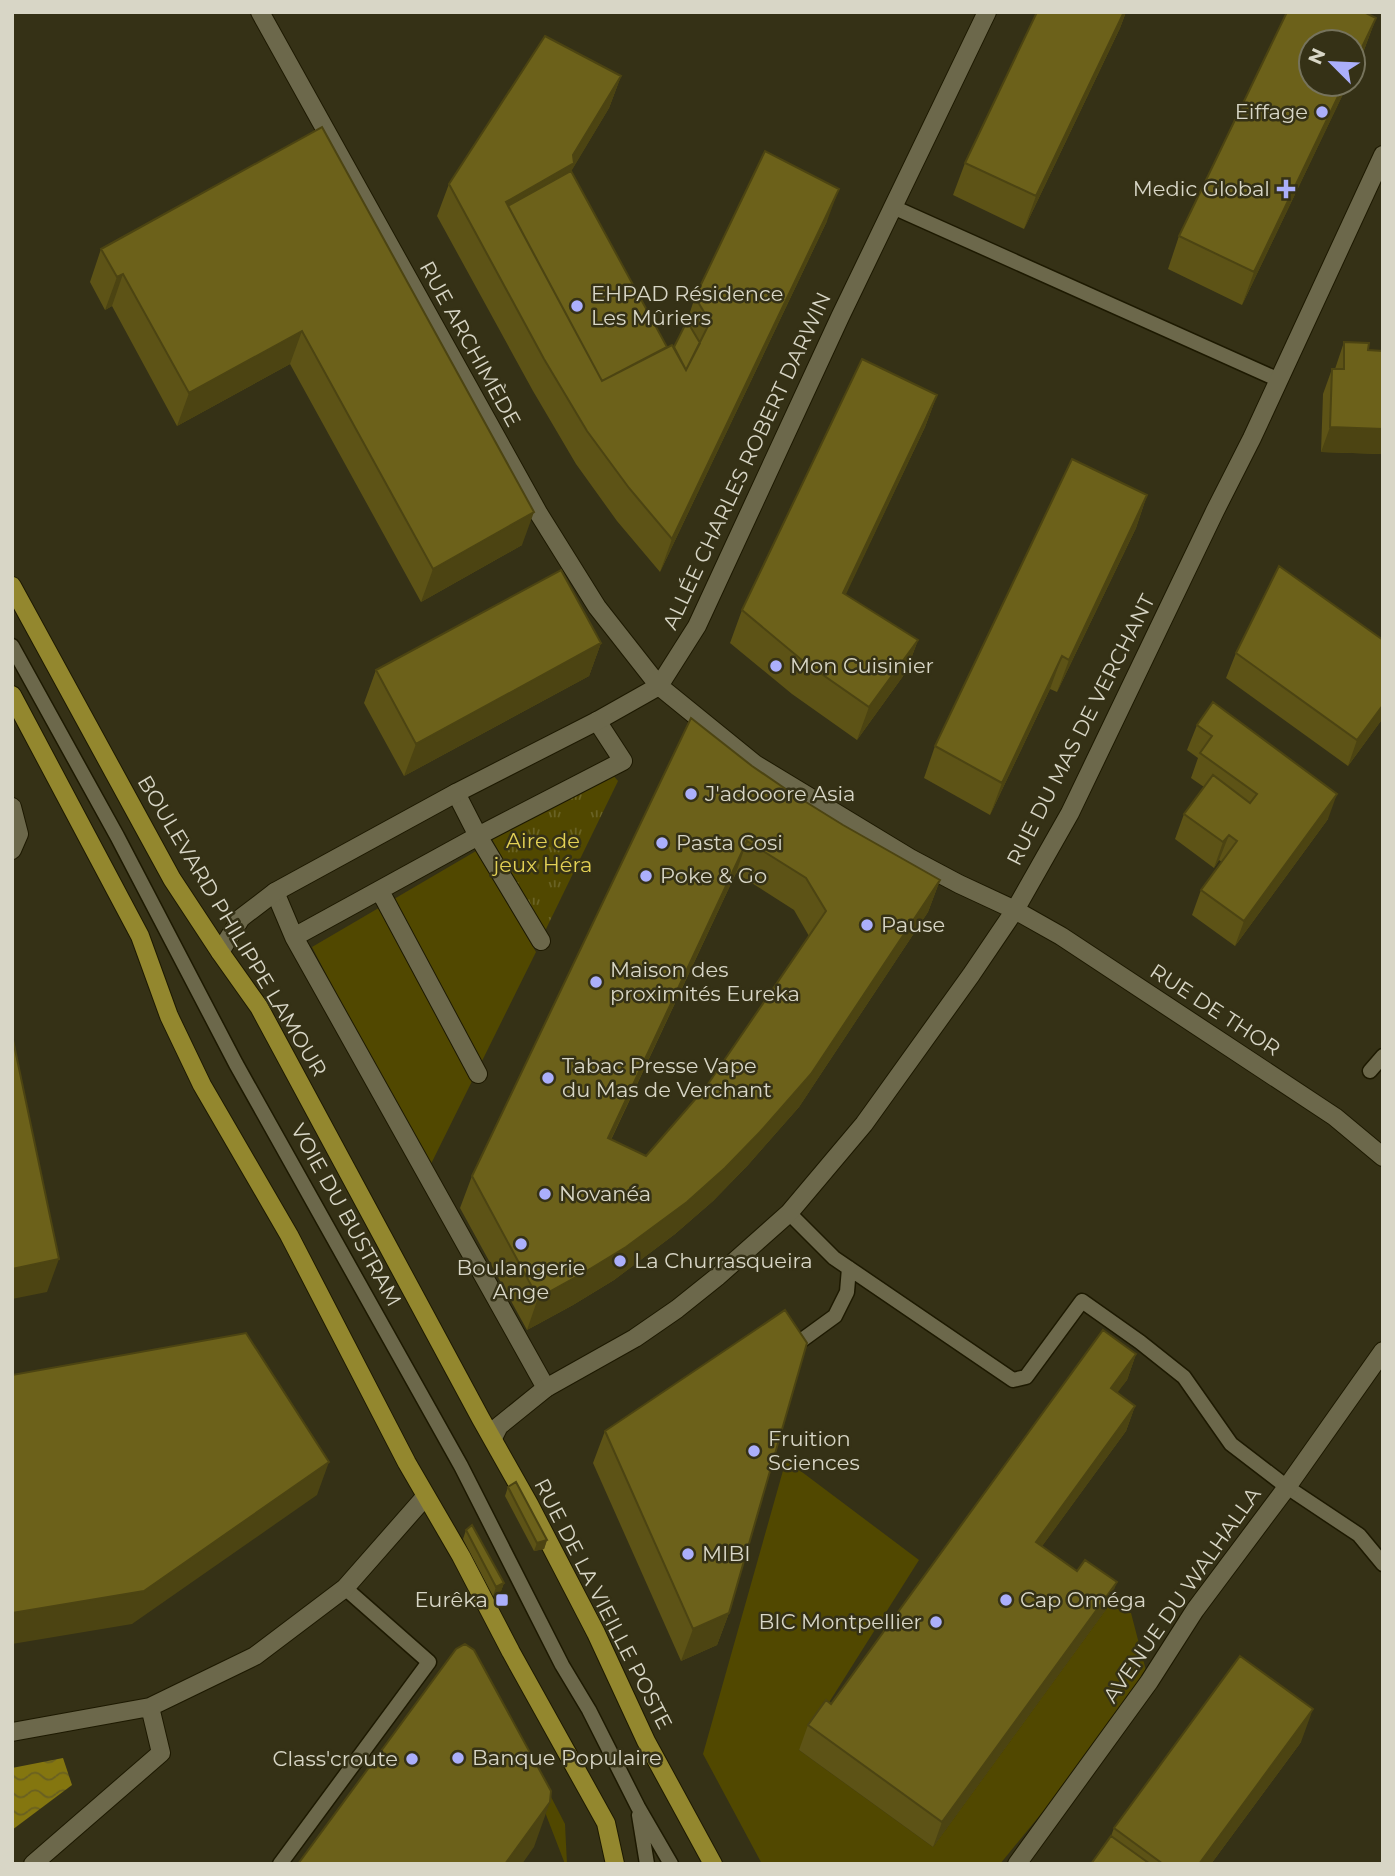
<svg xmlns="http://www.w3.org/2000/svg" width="1395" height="1876" viewBox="0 0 1395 1876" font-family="Montserrat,sans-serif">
<defs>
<pattern id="park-tufts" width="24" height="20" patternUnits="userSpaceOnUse" patternTransform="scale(1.75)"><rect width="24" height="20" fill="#514800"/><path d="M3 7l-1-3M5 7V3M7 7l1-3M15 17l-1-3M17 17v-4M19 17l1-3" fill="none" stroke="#696224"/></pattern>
<pattern id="water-waves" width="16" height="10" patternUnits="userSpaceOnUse" patternTransform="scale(1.75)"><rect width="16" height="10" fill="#84760f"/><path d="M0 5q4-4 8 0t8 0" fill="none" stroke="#696021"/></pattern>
</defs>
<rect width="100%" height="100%" fill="#353116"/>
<path fill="#514800" d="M476,851L536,952L428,1170L312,947Z
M786,1460L919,1560L799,1750L933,1847L1107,1608L1102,1604L1131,1613L1149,1682L1000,1864H762L703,1754Z
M462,1663L483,1665L565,1824L567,1864H565L543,1807Z"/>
<path fill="url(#park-tufts)" d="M611,773L618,781L544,933L492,839Z"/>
<path fill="url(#water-waves)" d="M63,1758L72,1785L12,1830V1768Z"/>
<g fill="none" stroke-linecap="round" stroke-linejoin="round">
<defs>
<path id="service" d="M893,207L1279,380
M12,646L117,836L236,1064L461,1466L562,1665L589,1710L638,1807L671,1864
M1370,1071L1383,1056
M789,1213L834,1258L1013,1380L1026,1377L1082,1301L1140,1342L1184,1377L1231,1444L1287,1487L1359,1535L1383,1564
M791,1348L835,1316L847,1292L849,1268
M639,1815L647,1864
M280,1864L429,1662L345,1588"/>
<path id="pedestrian" d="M456,793L478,836L541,941
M380,891L478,1074
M275,892L294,937L546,1388
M294,937L478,836L623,761L597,721"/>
<path id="minor" d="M260,12L539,514L597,607L659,686L755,764L910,858L959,884L1015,910L1061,936L1335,1117L1383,1157
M12,807L19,834L12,850
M220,952L241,918L275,892L456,793L597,721L659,686L697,626L840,317L987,12
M493,1438L499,1426L546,1388L635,1338L677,1309L717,1277L789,1213L864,1124L971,975L1015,910L1070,813L1215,511L1252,438L1383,155
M12,1732L150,1707
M33,1864L161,1753L150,1707L255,1656L345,1588L425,1497
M1017,1864L1149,1682L1195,1610L1287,1487L1383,1351"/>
<path id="primary" d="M12,586L172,879L220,952L259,1007L481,1419L529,1504L596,1633L646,1741L713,1864
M12,695L140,936L169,1016L202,1085L289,1235L407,1463L461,1556L511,1652L606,1823L615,1864"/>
</defs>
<use href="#service" stroke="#1d1900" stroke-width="17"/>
<use href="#pedestrian" stroke="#1d1900" stroke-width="20"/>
<use href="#minor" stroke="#1d1900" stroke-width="20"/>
<use href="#primary" stroke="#1d1900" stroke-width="20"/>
<use href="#service" stroke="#6c684b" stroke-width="14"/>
<use href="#pedestrian" stroke="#6c684b" stroke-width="18"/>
<use href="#minor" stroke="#6c684b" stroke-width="18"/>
<use href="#primary" stroke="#93872e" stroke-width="18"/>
</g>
<path fill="#5d5316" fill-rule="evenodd" d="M1037,12H1126L1120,28L1024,229L953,195L965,163Z
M1376,18L1364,50L1242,305L1168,269L1179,236Z
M621,76L609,108L571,171L667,347H674L687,321L695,297L827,221L660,572L617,521L576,464L533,391L437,216L449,184Z
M322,127L522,545L421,602L290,364L177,426L112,306L105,310L90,282L101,249Z
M1344,342L1368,350L1383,351V454L1321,452L1323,394L1332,369H1335Z
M937,395L925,427L845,595L918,640L906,672L857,740L792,694L730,643L742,610Z
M1147,495L1136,528L1057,692L1050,689L990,815L924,778L935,746Z
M1383,640V718L1348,766L1226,678L1236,653Z
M601,643L589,676L404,776L364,703L376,670Z
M1197,725L1328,819L1235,946L1192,915L1201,890L1222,862L1219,860L1214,868L1175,839L1184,814L1204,787L1191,778L1198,758L1187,750Z
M752,766L793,794L843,825L940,880L928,912L799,1107L748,1165L713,1201L675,1234L614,1280L573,1305L527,1330L460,1208L472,1176ZM736,873L794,910L809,936L706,1087L646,1156L611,1140Z
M1136,1354L1127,1380L1117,1392L1135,1406L1126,1431L1042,1546L1107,1608L933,1847L799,1750L808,1725L831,1704Z
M605,1431L729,1613L717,1645L681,1661L593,1463Z
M508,1487L547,1540L544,1549L534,1551L505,1496Z
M466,1530L504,1583L501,1591L493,1596L463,1539Z
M1301,1742L1211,1864H1091L1111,1836L1114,1828Z"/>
<path fill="#4c4412" d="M1124,12H1126L1120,28L1024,229L1036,196Z
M1376,18L1364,50L1353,74V66Z
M621,76L609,108L572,170L562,196L512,225L506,202L573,155Z
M1344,84H1348L1242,305L1254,272Z
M839,189L827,221L660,572L672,539Z
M123,274L112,306L105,310L117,277Z
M302,331L290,364L177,426L189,393Z
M937,395L925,427L831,626L843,593Z
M1330,427L1383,429V454L1321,452Z
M1147,495L1136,528L1057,692L1069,660Z
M534,512L522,545L421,602L433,569Z
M918,640L906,672L857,740L869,707Z
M601,643L589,676L404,776L416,744Z
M1062,656L1050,689L990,815L1002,783Z
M1383,705V718L1348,766L1357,740Z
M1337,794L1328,819L1235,946L1244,921Z
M1229,835L1219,860L1214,868L1223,842Z
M747,841L736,873L596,1171L608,1138Z
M940,880L928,912L799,1107L748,1165L713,1201L675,1234L614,1280L573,1305L527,1330L538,1298Z
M59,1259L47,1292L12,1299V1269Z
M1136,1354L1127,1380L1102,1413L1111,1388Z
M1135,1406L1126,1431L1027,1567L1036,1542Z
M329,1462L317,1495L132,1624L12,1644V1613Z
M547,1540L544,1549L534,1551L537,1543Z
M1117,1582L1107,1608L933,1847L942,1822Z
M504,1583L501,1591L493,1596L496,1587Z
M729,1613L717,1645L681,1661L693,1629Z
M1313,1709L1301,1742L1211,1864H1199Z
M550,1802L534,1847L522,1864H505Z"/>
<path fill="#6c611a" stroke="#4c4412" stroke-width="2" fill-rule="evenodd" d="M1037,12H1124L1036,196L965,163Z
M1287,12H1364L1376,18L1353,66V42H1311V84H1344L1254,272L1179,236Z
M545,36L621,76L573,155L574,163L506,202L602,381L672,345L686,370L710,322L695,297L765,151L839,189L672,539L629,488L587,431L544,359L449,184Z
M322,127L534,512L433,569L302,331L189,393L123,274L117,277L101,249Z
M571,171L667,347L602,381L508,206Z
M687,321L700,343L686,370L674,347Z
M1344,342L1369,343L1368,350L1383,351V429L1330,427L1332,369H1344Z
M862,359L937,395L843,593L918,640L869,707L803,661L742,610Z
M1072,459L1147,495L1069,660L1062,656L1002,783L935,746Z
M1279,566L1383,640V705L1357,740L1236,653Z
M561,570L601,643L416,744L376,670Z
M1213,702L1337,794L1244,921L1201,890L1237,841L1229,835L1223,842L1184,814L1213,775L1250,803L1257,794L1200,753L1212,736L1197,725Z
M691,718L752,766L793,794L843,825L940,880L811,1074L760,1132L725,1168L687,1202L626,1247L585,1272L538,1298L472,1176ZM747,841L806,878L826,911L706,1087L646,1156L608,1138Z
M12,1035L59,1259L12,1269Z
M785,1310L807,1343L729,1613L693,1629L605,1431Z
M1103,1330L1136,1354L1111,1388L1135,1406L1036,1542L1077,1571L1085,1560L1117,1582L942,1822L808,1725L826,1700L831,1704Z
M246,1333L329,1462L144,1591L12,1613V1375Z
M516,1482L547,1540L537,1543L508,1487Z
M472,1525L504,1583L496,1587L466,1530Z
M465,1644L474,1650L551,1791L550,1802L505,1864H298L456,1649Z
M1240,1656L1313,1709L1199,1864H1163L1114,1828Z
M1111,1836L1150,1864H1091Z"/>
<g fill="#abaffb" stroke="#353116" stroke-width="2.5">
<circle cx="1322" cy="112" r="7"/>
<path d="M1282.5 178.5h7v7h7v7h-7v7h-7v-7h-7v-7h7z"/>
<circle cx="577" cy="306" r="7"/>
<circle cx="776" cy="666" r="7"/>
<circle cx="691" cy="794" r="7"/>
<circle cx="662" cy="843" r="7"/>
<circle cx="646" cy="876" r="7"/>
<circle cx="867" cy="925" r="7"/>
<circle cx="596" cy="982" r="7"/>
<circle cx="548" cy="1078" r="7"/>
<circle cx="545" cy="1194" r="7"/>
<circle cx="521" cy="1244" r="7"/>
<circle cx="620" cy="1261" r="7"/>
<circle cx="754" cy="1451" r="7"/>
<circle cx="688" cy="1554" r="7"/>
<rect x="495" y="1593" width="14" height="14" rx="3.5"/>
<circle cx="1006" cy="1600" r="7"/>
<circle cx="936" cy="1622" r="7"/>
<circle cx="458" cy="1758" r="7"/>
<circle cx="412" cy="1759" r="7"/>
</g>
<g text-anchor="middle" stroke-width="5" stroke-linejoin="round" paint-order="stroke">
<g font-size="21" fill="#d8d6c6" stroke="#353116" text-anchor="start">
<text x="1308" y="119" text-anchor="end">Eiffage</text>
<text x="1270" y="196" text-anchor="end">Medic Global</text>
<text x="591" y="301">EHPAD Résidence<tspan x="591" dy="24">Les Mûriers</tspan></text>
<text x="790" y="673">Mon Cuisinier</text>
<text x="705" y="801">J'adooore Asia</text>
<text x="676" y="850">Pasta Cosi</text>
<text x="660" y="883">Poke &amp; Go</text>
<text x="881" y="932">Pause</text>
<text x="610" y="977">Maison des<tspan x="610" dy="24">proximités Eureka</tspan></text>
<text x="562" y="1073">Tabac Presse Vape<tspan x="562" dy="24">du Mas de Verchant</tspan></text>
<text x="559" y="1201">Novanéa</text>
<text x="634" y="1268">La Churrasqueira</text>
<text x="521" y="1275" text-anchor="middle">Boulangerie<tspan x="521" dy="24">Ange</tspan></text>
<text x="768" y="1446">Fruition<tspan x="768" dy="24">Sciences</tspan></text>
<text x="702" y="1561">MIBI</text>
<text x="488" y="1607" text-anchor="end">Eurêka</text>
<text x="1020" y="1607">Cap Oméga</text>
<text x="922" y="1629" text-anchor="end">BIC Montpellier</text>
<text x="472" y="1765">Banque Populaire</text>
<text x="398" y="1766" text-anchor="end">Class'croute</text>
</g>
<g font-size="21" fill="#d8d6c6" stroke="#353116">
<text transform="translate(470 344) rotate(61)" y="7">RUE ARCHIMÈDE</text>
<text transform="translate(747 461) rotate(-65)" y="7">ALLÉE CHARLES ROBERT DARWIN</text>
<text transform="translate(1081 730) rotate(-63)" y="7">RUE DU MAS DE VERCHANT</text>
<text transform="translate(232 926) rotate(59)" y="7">BOULEVARD PHILIPPE LAMOUR</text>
<text transform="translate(1215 1010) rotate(33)" y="7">RUE DE THOR</text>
<text transform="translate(346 1215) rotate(61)" y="7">VOIE DU BUSTRAM</text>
<text transform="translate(1182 1595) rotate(-55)" y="7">AVENUE DU WALHALLA</text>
<text transform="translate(603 1604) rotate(63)" y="7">RUE DE LA VIEILLE POSTE</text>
</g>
<g font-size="21" fill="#e2d055" stroke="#353116">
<text x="543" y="848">Aire de<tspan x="543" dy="24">jeux Héra</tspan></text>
</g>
</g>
<rect width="1395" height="1876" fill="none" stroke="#d8d6c6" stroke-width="28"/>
<g transform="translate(1332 63) rotate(294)"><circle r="33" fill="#353116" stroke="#76735c" stroke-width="2"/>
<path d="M0-5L12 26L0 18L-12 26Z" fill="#abaffb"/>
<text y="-10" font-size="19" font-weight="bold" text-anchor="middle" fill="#d8d6c6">N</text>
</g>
</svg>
